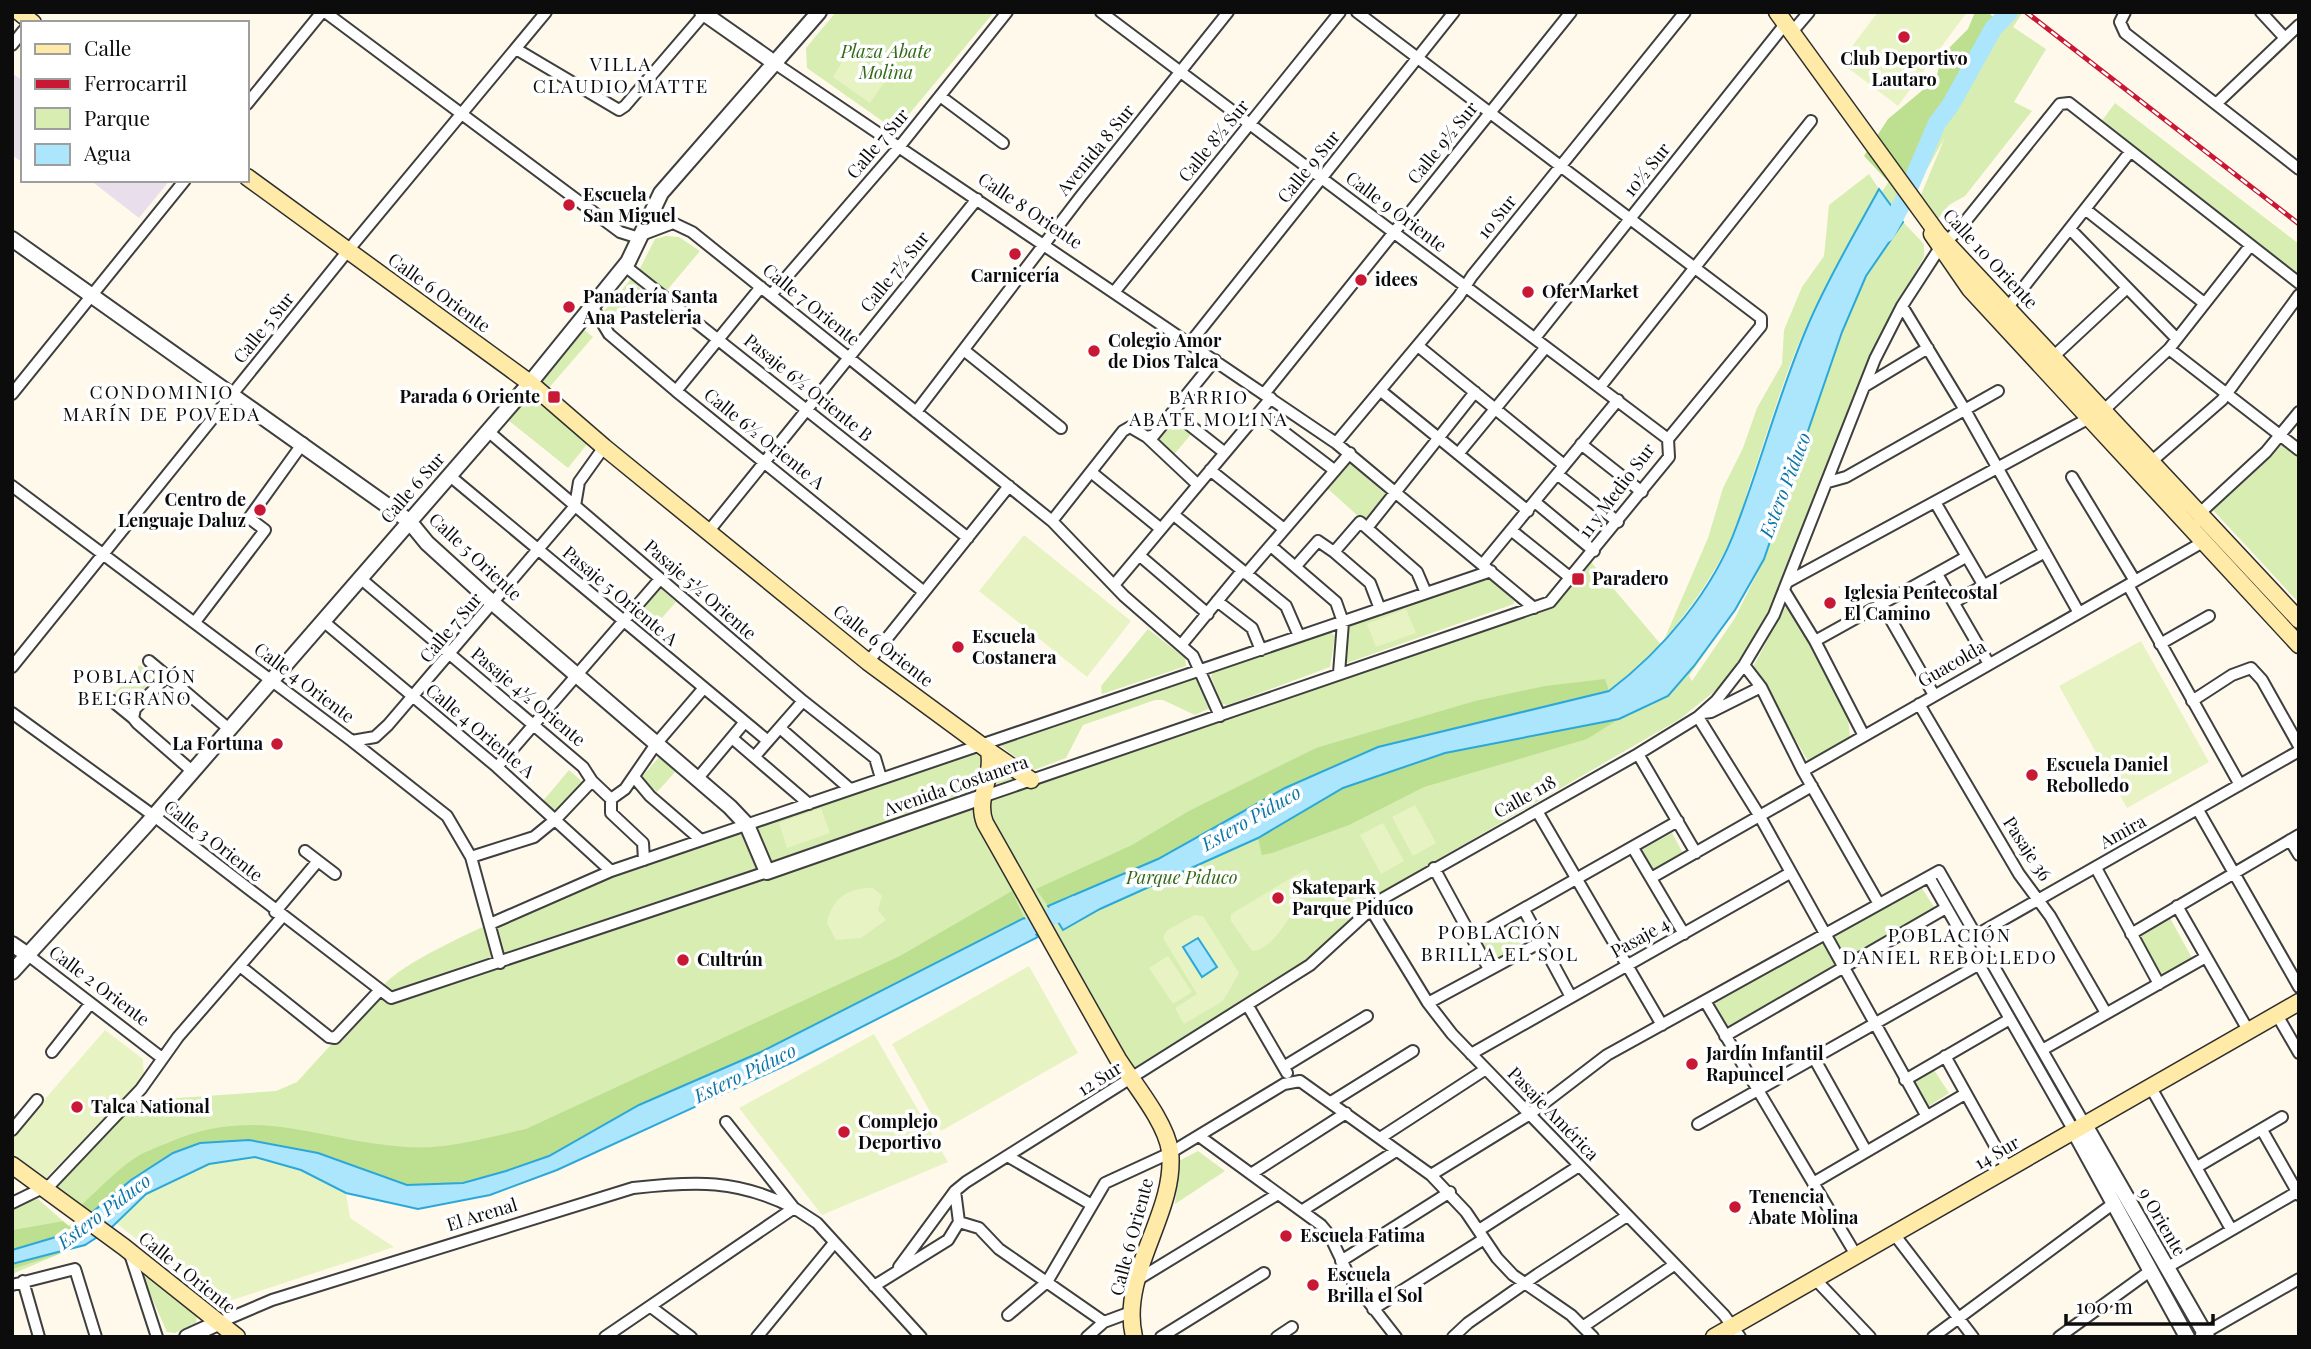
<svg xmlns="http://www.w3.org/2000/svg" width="2311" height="1349" viewBox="0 0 2311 1349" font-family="'Playfair Display',serif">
<rect width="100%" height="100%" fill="#fff9ec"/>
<path fill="#e9dfec" d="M12,73L23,81V163L12,155Z
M90,180H170L139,218Z"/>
<path fill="#d7edb2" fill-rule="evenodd" d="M836,12H994L905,119L896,125H888L807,68L806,48Z
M2002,12H2023L2013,27L2046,49L2014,102L2032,111L1965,196L1949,205L1937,220L1918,202L1945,137L1874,264L1903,222L1924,244V257L1895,309L1764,625L1721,686L1680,719L1378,894L1334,939L1300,965L1133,1069L1051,930L806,1055L675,1111L589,1156L516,1184L466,1199L199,1158L81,1245L12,1274V1247L70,1225L84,1216L52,1189L136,1101L276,1091L297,1082L379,992C405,932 891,775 978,745L1035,784L1547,608L1563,597L1591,562L1669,654L1708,610L1833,276C1794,337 1774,415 1750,483C1745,498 1742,515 1736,529C1717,570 1693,606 1664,640L1708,538L1723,488L1743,448L1757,408L1782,364L1784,330L1802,287L1824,256L1829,205L1869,174L1879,189L1861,223ZM1806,438L1764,559L1735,618L1692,681L1689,676L1738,607L1768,541Z
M2115,103L2299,244V275L2101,122Z
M666,236L679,237L700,251L663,295L637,274L655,239Z
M631,279L641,289L604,331L594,323Z
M582,328L593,337L547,390L536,382Z
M529,396L588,443L568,468L508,420Z
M1176,418L1193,432L1171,458L1154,443Z
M2282,440L2299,454V603L2212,509Z
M1348,462L1389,497L1367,524L1327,488Z
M1485,579L1491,580L1514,601V604L1344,664L1347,626L1353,621Z
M659,587L676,602L646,636L630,621Z
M1788,602L1848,717L1850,737L1808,761L1753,667Z
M1148,629L1185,658L1186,666L1102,694L1101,686Z
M1330,632L1335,636L1330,667L1228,705L1222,704L1211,677L1213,672Z
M140,665L155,678L129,706L115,693Z
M1194,673L1210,708L1195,715L1163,700H1155L1083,725L1066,758L1034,770L999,745Z
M660,756L677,770L657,792L641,778Z
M569,770L586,785L558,815L543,801Z
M1672,833L1684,855L1649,874L1637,852Z
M1921,887L1936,910L1723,1032L1709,1006Z
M2169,916L2193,960L2158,979L2134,936Z
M1509,923L1521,945L1487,964L1475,942Z
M1934,1070L1949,1093L1926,1108L1911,1085Z
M1198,1151L1225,1171L1175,1204L1179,1161Z
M38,1199L63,1221L12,1230V1206Z
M148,1277L197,1315L196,1323L175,1333L167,1332L143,1278Z"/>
<path fill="#bcdf90" d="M1975,12H1988L1995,19L1988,23L1972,62L1931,125L1910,169L1896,190L1864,156L1888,119L1936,79L1942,55L1968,29Z
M1605,679L1609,691L1378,747L1285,788L1158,859L1048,906L1036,889L1132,845L1189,811L1316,748L1475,701L1545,686Z
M1619,719L1587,739L1424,787L1349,825L1272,853L1262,855L1258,838L1343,788L1445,753Z
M1012,891L1024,918L761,1052L639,1105L549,1156L506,1171L463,1183L406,1185L249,1140L200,1143L173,1153L86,1217L77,1209C95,1193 111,1175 132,1160C143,1152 158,1147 170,1142C260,1104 316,1141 405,1147C446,1150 486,1138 526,1129L900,956Z
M63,1221L85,1240L56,1255L12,1269V1230Z"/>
<path fill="#e8f3c4" d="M1878,12H1967L1898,106L1840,62Z
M847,54L885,81L870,103L833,77Z
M1024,535L1131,621L1087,677L979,591Z
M1406,609L1416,633L1376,647L1367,624Z
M2141,641L2209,762L2127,808L2059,686Z
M1415,805L1436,843L1413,856L1392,817Z
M821,808L830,833L787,848L779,823Z
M1383,823L1404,861L1381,874L1360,835Z
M1306,869L1311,875L1310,882C1298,901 1276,951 1252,951L1231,921V914Z
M873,888L882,896L878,910L886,920L861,938L836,940L827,923C831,899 849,887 873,888Z
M1195,915L1203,916L1239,973L1223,1001L1184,1024L1175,1008L1197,994L1163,938L1167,930Z
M1168,956L1192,992L1173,1004L1149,968Z
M1029,966L1078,1053L941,1131L892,1044Z
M105,1030L143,1059L144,1077L43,1181L12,1157V1137Z
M874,1034L948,1162L822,1215L739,1108Z
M240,1156C277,1158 314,1173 346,1193L350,1218L394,1247L226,1302H215L115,1222C152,1178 184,1164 240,1156Z"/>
<path fill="#abe6fc" stroke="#2ca7d9" stroke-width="2" d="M1879,189L1903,222L1866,276L1842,332L1764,559L1735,610L1694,666L1668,696L1619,719L1445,753L1343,788L1258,838L1100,909L1063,930L1048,906L1158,859L1285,788L1378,747L1609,691C1663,650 1714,590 1737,525C1762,459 1780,390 1808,325C1828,278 1855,233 1879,189Z
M1024,918L1038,937L793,1062L557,1170L490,1195L418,1209L346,1193L301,1170L255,1157L209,1164L146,1194L111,1228L85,1245L12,1264V1250L66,1234L131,1180L173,1153L200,1143L249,1140L318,1153L407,1185L463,1183L506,1171L549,1156L639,1105L761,1052Z
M1198,938L1217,967L1202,977L1183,947Z"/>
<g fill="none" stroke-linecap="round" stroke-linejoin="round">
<path stroke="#abe6fc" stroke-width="18" d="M1886,233L1904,200L1937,123L1950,106L1993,29L2009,12
M1009,937L1075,905"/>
<defs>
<path id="minor" d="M325,12L620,232L636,237L673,223L692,232L1052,521L1124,596L1193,656L1220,716
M1101,12L1668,439
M1357,12L1761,318V326L1668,439
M2125,12L2120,22L2125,33L2299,169
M2261,12L2285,38
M1792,32L1809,12
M12,45L23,31
M516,49L619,110L625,106L704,14
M776,64L1336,443L1534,608
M940,96L1003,143
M247,104L322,12
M2216,104L2299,25
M2085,209L2204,303
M2070,229L2177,339
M625,266L968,538
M1115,291L1340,12
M771,295L900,146L1007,12
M592,306L609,334L676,391L924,592
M1902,306L1965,410L2079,613
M2008,307L2130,152
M1535,338L1786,23
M1190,343L1454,12
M1418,346L1564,465
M2169,349L2299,450
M965,351L1061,428
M2054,356L2127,288
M1865,386L1928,348
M1600,387L1811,121
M676,391L761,287
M1381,391L1528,511
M12,394L185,180
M1264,394L1571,12
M916,412L1081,196L1228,12
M1173,412L1225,453
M1259,413L1334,470
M489,432L803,701L875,758L881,778
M1147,437L1198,485
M1336,443L1459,296L1472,276L1685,12
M1581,444L1642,492
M1458,454L1546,347
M2152,461L2222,400L2299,295
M1210,470L1284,529
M1091,472L1161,529
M1557,474L1618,522
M450,476L768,741
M2072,477L2135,581
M1828,482L1846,477L1998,391
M12,486L352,741L447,816L471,857L500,963
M1535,502L1594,551
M1935,502L1984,586
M1174,515L1286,606L1299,636
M1052,521L1123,431L1130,427L1147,437L1154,435L1215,360
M2199,521L2200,513L2266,452L2299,412
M1367,528L1475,392
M1511,530L1572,579
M708,532L977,199
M1271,546L1336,602L1343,622L1339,673
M1334,552L1370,583L1380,609
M1139,555L1208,614
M1483,564L1618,400
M1296,566L1318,541L1334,552L1360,522L1417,572L1426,593
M1246,574L1350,453
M1937,574L1989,664
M360,578L583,767L592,781L611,799V813L643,843L644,860
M1789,581L2104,410L2169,349L2250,246
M1114,585L1271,398
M2128,585L2240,785
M1785,592L1815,641L1864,736
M1217,601L1252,628L1261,650
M1954,602L2045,552
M1883,606L1934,695
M323,621L497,767L611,871
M195,622L265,530L249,518L303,443
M1815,641L1966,557
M1182,644L1242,571
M2160,644L2209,616
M149,661L167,676
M868,662L1009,486
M1744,665L1761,687L1803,771L1879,904
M12,667L355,242L546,12
M111,700L133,718
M2192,701L2232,675L2251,668L2262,680L2299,746
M1919,704L2019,874L2050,916L2106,1013
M12,713L154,816L391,998L767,872
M1703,713L1711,712L1761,687
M1698,717L1759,815L1926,1115
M780,728L850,789
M732,738L809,804
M352,741L375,737L388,725L575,506L579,482L604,447
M1638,754L1696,853
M755,756L803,701
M497,767L660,579
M192,771L137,723L133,718L135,709L167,676L229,729
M1803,771L2203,542L2201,536
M634,777L650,796L701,840
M698,778L744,723
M982,797L1550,602L1669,457L1668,439
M611,799L625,789L656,744L703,689
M2198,810L2299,987
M1537,811L1662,1025
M2290,840L2299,855
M1633,848L1684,934
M305,851L335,874
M471,857L534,837L556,819L592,781
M1434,868L1489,969
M2096,868L2159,984
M1929,877L2074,1131
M1651,878L1812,786
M2177,906L2248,1030
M1370,908L1428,1003L1452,1034L1724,1315L1740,1337
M1524,910L1571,997
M275,912L318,861
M490,924L611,871L1491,571
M2131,934L2299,835
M1472,938L1678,821
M1964,942L2299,751
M28,955L162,1058
M240,966L329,1037L335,1038L379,991
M1705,1001L1856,1255
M1428,1003L1541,942
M1248,1006L1287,1073
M2277,1015L2299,1053
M1725,1036L1946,908
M2042,1050L2206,957
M52,1052L90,1004
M1471,1054L1790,873
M1945,1056L2008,1169
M1814,1058L1866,1151
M1285,1066L1367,1016
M1905,1080L2010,1019
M2150,1086L2231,1229
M1331,1102L1413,1051
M726,1122L794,1208L817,1223L921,1337
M1698,1124L1978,965
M12,1130L37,1100
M2262,1130L2299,1195
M1199,1136L1321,1225L1330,1236L1350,1278L1396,1337
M1380,1138L1486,1069
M1009,1157L1092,1205
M2197,1167L2282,1117
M1251,1174L1346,1113
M1431,1175L1530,1114L1607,1055L1939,871L2085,1125
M1813,1183L1965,1094
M12,1203L51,1184L141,1089L178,1037L282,917
M1303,1210L1396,1151
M959,1222L979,1228L999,1249L1104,1322L1131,1312
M1479,1230L1579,1166
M1894,1234L1973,1337
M130,1254L157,1337
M1341,1261L1450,1192
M899,1267L955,1191
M2166,1268L2297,1192
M1815,1279L1870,1337
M1137,1280L1278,1194
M23,1281L39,1337
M12,1285L75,1269L96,1337
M874,1286L948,1240L959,1222L955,1191L966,1182L1310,965L1382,899L1638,754L1698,717L1716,701L1744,665L1774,615L1875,359L1902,306L1939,249L1960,228L2060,104L2069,103L2299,283
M651,1307L691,1337
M1373,1309L1484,1239
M1008,1315L1047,1282L1105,1183L1170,1153L1284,1084L1300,1081L1431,1175L1466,1212L1497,1258L1513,1275L1571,1315L1593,1337
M218,1323L272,1300L633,1188C695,1181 737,1179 794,1208L605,1337
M1584,1326L1674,1265
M2201,1335L2299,1279
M757,1337L834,1243
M1087,1337L1104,1322
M1161,1337L1264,1273
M1277,1337L1292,1327
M1453,1337L1468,1323L1538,1274L1627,1216
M1933,1337L2114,1203
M2059,1337L2150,1271"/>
<path id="tertiary" d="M702,12L776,64
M12,239L409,521L427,543L494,604L730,807L747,825L767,872L982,797
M12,944L28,955
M12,972L147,824L530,383L628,262L661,193L819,12
M2085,1125L2207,1337
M2074,1131L2187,1337
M187,1337L218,1323"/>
<path id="secondary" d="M19,12L33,23
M1777,12L1938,234L2299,620
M247,177L530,383L604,447L868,662L989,751C994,777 975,798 985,823C1030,902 1073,981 1118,1059C1134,1084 1166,1122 1170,1151C1177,1213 1119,1273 1134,1337
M1932,234L1970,289L2299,645
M989,751L1031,780
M12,1165L124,1247L237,1337
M1714,1337L2299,1002"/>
</defs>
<use href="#minor" stroke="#3f3f3f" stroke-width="14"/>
<use href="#tertiary" stroke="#3f3f3f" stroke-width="18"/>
<use href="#secondary" stroke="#2e2e2e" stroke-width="19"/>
<use href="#minor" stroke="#fff" stroke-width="10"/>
<use href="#tertiary" stroke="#fff" stroke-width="14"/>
<use href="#secondary" stroke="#ffeba7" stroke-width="16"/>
<defs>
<path id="rail" d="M2026,12L2299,224"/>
</defs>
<use href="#rail" stroke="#c81834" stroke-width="5"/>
<use href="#rail" stroke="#fff" stroke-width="2.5" stroke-dasharray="8" stroke-linecap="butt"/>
</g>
<g fill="#c81834" stroke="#fff" stroke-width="2.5">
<circle cx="1904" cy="37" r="7"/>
<circle cx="569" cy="205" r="7"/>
<circle cx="1015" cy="254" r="7"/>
<circle cx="1361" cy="280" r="7"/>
<circle cx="1528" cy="292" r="7"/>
<circle cx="569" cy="307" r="7"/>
<circle cx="1094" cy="351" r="7"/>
<rect x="547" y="390" width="14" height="14" rx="3.5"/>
<circle cx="260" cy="510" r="7"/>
<rect x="1571" y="572" width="14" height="14" rx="3.5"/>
<circle cx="1830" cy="603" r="7"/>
<circle cx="958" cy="647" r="7"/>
<circle cx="277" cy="744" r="7"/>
<circle cx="2032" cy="775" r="7"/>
<circle cx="1278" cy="898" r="7"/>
<circle cx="683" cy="960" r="7"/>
<circle cx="1692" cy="1064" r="7"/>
<circle cx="77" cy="1107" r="7"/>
<circle cx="844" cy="1132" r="7"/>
<circle cx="1735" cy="1207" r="7"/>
<circle cx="1286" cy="1236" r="7"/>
<circle cx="1313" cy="1285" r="7"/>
</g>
<g text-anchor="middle" stroke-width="7" stroke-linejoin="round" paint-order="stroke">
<g font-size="18" font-style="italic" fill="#316917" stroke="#fff">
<text x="886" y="58">Plaza Abate<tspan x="886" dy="21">Molina</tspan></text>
<text x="1182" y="884">Parque Piduco</text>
</g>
<g font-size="18" font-weight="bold" fill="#0c0c0c" stroke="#fff" text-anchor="start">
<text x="1904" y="65" text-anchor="middle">Club Deportivo<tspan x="1904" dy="21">Lautaro</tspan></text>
<text x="583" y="201">Escuela<tspan x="583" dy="21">San Miguel</tspan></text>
<text x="1015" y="282" text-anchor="middle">Carnicería</text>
<text x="1375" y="286">idees</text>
<text x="1542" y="298">OferMarket</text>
<text x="583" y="303">Panadería Santa<tspan x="583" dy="21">Ana Pasteleria</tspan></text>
<text x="1108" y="347">Colegio Amor<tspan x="1108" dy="21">de Dios Talca</tspan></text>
<text x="540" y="403" text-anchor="end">Parada 6 Oriente</text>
<text x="246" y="506" text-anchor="end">Centro de<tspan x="246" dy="21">Lenguaje Daluz</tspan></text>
<text x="1592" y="585">Paradero</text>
<text x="1844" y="599">Iglesia Pentecostal<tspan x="1844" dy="21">El Camino</tspan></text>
<text x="972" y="643">Escuela<tspan x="972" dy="21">Costanera</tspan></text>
<text x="263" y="750" text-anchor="end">La Fortuna</text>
<text x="2046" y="771">Escuela Daniel<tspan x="2046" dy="21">Rebolledo</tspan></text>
<text x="1292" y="894">Skatepark<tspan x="1292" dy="21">Parque Piduco</tspan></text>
<text x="697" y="966">Cultrún</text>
<text x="1706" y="1060">Jardín Infantil<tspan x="1706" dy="21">Rapuncel</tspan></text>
<text x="91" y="1113">Talca National</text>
<text x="858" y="1128">Complejo<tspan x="858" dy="21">Deportivo</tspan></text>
<text x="1749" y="1203">Tenencia<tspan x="1749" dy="21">Abate Molina</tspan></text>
<text x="1300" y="1242">Escuela Fatima</text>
<text x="1327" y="1281">Escuela<tspan x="1327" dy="21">Brilla el Sol</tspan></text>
</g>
<g font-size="18" fill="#0c0c0c" stroke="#fff">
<text transform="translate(1214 141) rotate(-51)" y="6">Calle 8½ Sur</text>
<text transform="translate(1443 143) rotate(-51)" y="6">Calle 9½ Sur</text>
<text transform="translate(878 144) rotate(-50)" y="6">Calle 7 Sur</text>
<text transform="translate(1096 150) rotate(-51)" y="6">Avenida 8 Sur</text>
<text transform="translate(1309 167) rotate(-51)" y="6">Calle 9 Sur</text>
<text transform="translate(1647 170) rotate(-51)" y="6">10½ Sur</text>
<text transform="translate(1030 211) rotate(34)" y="6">Calle 8 Oriente</text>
<text transform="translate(1396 212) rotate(37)" y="6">Calle 9 Oriente</text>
<text transform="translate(1497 217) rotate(-51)" y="6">10 Sur</text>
<text transform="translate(1990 259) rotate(47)" y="6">Calle 10 Oriente</text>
<text transform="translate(895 272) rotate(-51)" y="6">Calle 7½ Sur</text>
<text transform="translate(439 293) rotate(36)" y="6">Calle 6 Oriente</text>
<text transform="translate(811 305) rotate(39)" y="6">Calle 7 Oriente</text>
<text transform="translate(264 328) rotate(-51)" y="6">Calle 5 Sur</text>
<text transform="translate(808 388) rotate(39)" y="6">Pasaje 6½ Oriente B</text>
<text transform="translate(764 439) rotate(39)" y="6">Calle 6½ Oriente A</text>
<text transform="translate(413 488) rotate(-49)" y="6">Calle 6 Sur</text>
<text transform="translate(1617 491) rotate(-53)" y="6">11 y Medio Sur</text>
<text transform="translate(475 557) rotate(43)" y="6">Calle 5 Oriente</text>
<text transform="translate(700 590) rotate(41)" y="6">Pasaje 5½ Oriente</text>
<text transform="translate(620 596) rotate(40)" y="6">Pasaje 5 Oriente A</text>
<text transform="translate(451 628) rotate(-50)" y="6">Calle 7 Sur</text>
<text transform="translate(883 646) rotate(38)" y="6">Calle 6 Oriente</text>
<text transform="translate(1952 664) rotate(-30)" y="6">Guacolda</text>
<text transform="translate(304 683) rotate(37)" y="6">Calle 4 Oriente</text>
<text transform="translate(528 697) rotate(40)" y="6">Pasaje 4½ Oriente</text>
<text transform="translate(480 731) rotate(40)" y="6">Calle 4 Oriente A</text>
<text transform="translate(956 786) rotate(-19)" y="6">Avenida Costanera</text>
<text transform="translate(1525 797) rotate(-29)" y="6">Calle 118</text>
<text transform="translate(2123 832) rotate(-29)" y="6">Amira</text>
<text transform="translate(213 841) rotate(38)" y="6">Calle 3 Oriente</text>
<text transform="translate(2027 849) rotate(57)" y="6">Pasaje 36</text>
<text transform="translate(1640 938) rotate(-29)" y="6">Pasaje 4</text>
<text transform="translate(99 986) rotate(37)" y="6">Calle 2 Oriente</text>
<text transform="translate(1100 1079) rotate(-32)" y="6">12 Sur</text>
<text transform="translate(1553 1114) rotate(46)" y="6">Pasaje América</text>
<text transform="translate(1997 1153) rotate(-30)" y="6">14 Sur</text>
<text transform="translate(482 1215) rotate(-17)" y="6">El Arenal</text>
<text transform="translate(2162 1222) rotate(60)" y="6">9 Oriente</text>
<text transform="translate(1132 1237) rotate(-75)" y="6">Calle 6 Oriente</text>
<text transform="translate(187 1273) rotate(39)" y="6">Calle 1 Oriente</text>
</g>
<g font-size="19" letter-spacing="2" fill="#0c0c0c" stroke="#fff">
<text x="621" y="71">VILLA<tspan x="621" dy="22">CLAUDIO MATTE</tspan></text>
<text x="162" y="399">CONDOMINIO<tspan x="162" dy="22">MARÍN DE POVEDA</tspan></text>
<text x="1209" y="404">BARRIO<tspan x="1209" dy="22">ABATE MOLINA</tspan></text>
<text x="135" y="683">POBLACIÓN<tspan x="135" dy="22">BELGRANO</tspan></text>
<text x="1500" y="939">POBLACIÓN<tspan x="1500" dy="22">BRILLA EL SOL</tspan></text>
<text x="1950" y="942">POBLACIÓN<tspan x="1950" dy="22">DANIEL REBOLLEDO</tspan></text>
</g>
<g font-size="19" font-style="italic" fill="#0b75a8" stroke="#fff">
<text transform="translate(1785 485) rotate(-69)" y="7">Estero Piduco</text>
<text transform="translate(1251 818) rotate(-30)" y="7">Estero Piduco</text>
<text transform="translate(745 1073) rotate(-26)" y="7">Estero Piduco</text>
<text transform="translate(104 1211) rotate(-37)" y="7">Estero Piduco</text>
</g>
</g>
<rect width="2311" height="1349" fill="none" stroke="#0c0c0c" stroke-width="28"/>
<rect x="21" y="21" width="228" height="161" fill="#ffffff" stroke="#9e9e9e" stroke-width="2"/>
<rect x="35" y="44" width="35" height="10" fill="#ffeba7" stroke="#9e9e9e" stroke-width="2"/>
<text x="84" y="56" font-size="21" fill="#0c0c0c">Calle</text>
<rect x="35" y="79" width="35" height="10" fill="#c81834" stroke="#9e9e9e" stroke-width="2"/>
<text x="84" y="91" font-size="21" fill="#0c0c0c">Ferrocarril</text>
<rect x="35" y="108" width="35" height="21" fill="#d7edb2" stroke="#9e9e9e" stroke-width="2"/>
<text x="84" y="126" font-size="21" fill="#0c0c0c">Parque</text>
<rect x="35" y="144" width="35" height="21" fill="#abe6fc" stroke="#9e9e9e" stroke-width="2"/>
<text x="84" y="161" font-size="21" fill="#0c0c0c">Agua</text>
<path d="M2066 1314v10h147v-10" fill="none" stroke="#0c0c0c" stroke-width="3.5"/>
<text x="2076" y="1314" font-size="21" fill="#0c0c0c" stroke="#ffffff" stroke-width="5" paint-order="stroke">100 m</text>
</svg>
